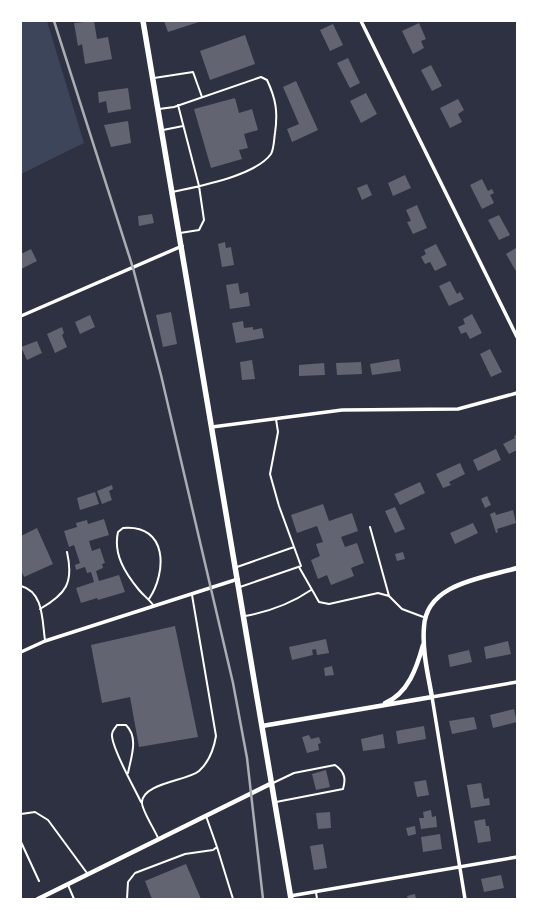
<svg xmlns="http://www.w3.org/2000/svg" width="538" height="920" viewBox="0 0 538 920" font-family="Arial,sans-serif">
<rect width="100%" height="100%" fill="#2d3142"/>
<path fill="#3c4559" d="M21,21H47L84,143L21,174Z"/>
<path fill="#626471" d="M94,21L97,39L108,37L112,59L85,64L82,44L78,46L74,23Z
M164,21H202L168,32Z
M419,23L426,39L421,41L424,48L413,54L402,31Z
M333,24L343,45L330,51L320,30Z
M245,35L255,64L210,80L200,51Z
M348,58L360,83L350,88L337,63Z
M431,65L442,86L432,91L421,70Z
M296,81L318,130L292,142L287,129L299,124L283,87Z
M128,88L131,109L108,113L106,101L99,103L98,92Z
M366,93L377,114L361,123L350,101Z
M235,98L239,113L252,109L258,130L244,134L248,148L239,150L242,159L211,168L194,109Z
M458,99L464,110L458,114L462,122L450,128L440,108Z
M128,121L131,143L111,147L104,125Z
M405,175L411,188L393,196L388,183Z
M482,179L488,191L492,189L494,193L490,195L494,203L482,209L470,185Z
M367,184L372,195L362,200L357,188Z
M417,205L427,228L413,234L407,222L411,221L406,210Z
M152,214L154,223L139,226L138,216Z
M499,215L510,235L499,240L488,220Z
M225,242L226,248L231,247L234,265L222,267L218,244Z
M436,244L447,265L435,271L430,262L425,264L421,257L426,254L424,250Z
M516,248L517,250V273L506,254Z
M31,249L37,261L21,269V254Z
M450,281L457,294L460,292L464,299L449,306L439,286Z
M238,283L240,294L248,292L250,306L230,309L226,285Z
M171,312L177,344L163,347L156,315Z
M472,314L482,333L470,339L466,332L461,334L458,327L465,324L463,319Z
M90,315L95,327L80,334L75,322Z
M243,321L244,328L253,327V330L262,328L264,338L236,343L232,323Z
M62,327L64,333L62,335L67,347L55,353L47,334Z
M37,341L42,353L27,360L21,347Z
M490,349L502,372L491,377L480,354Z
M399,359L401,371L372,375L370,364Z
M252,360L255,379L242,380L240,362Z
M361,362L362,374L337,375L336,363Z
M324,363L325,375L299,376V365Z
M517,434V450L509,454L503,444L515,438L514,436Z
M496,449L501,460L478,471L473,460Z
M460,463L465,474L449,482L451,485L443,488L436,474Z
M420,482L425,493L400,505L394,494Z
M112,485L113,489L109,491L112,500L102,504L97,491Z
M95,492L99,504L80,510L77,498Z
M487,496L491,505L485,508L481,499Z
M323,504L329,521L352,513L358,531L341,537L345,547L357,543L364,563L351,568L354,576L331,585L327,575L318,579L311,560L320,556L316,544L323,542L317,526L297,533L291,515Z
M395,507L405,529L395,533L385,511Z
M513,510L516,523L497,529L498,532L496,533L490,514L495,512L496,515Z
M104,519L109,535L89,541L92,551L100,548L105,563L102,564L103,568L96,571L99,581L119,575L125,592L98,600L97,598L81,603L76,588L94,582L91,572L87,573L85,567L76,570L75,565L80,563L74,545L69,547L64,531L77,527L76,523L87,520L88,524Z
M473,523L478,533L455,544L450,533Z
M37,528L53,564L24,577L21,570V536Z
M403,552L405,559L397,561L395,554Z
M175,626L198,737L139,747L130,697L102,703L91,645Z
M326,639L329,653L317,655L316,649L312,650L313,655L292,660L289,647Z
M508,641L511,654L486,659L484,647Z
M469,650L472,662L450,667L448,655Z
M332,666L334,675L325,676L324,668Z
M514,709L517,722L493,728L490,715Z
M474,717L477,729L452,734L449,721Z
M424,726L426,739L398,744L396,731Z
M383,734L385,748L363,751L361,739Z
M309,735L311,739L319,737L321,743L318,744L319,750L307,753L302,737Z
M326,770L330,787L316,790L312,774Z
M426,780L429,795L417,797L414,782Z
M481,783L484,799L489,798L490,805L471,808L467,785Z
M431,810L432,817L436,816L437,827L421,829L419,818H424L423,812Z
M330,812L331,828L318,829L316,813Z
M485,819L486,826H489L491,841L478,843L474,821Z
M415,826L416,834L408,836L406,828Z
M440,834L442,849L423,852L421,837Z
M323,844L327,868L314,870L310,846Z
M186,864L201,899H152L145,881Z
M501,875L504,888L484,892L481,879Z
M415,894L416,899H408L407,896Z"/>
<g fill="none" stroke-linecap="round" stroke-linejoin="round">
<path stroke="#fff" stroke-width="2" d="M154,78L193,72L202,97
M178,105L199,186L204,220L199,230L180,233
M159,109L174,107L261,77L267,80C276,99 278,112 275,133C274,139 274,149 271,154C255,176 199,186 173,192
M163,130L183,126
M370,527L389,596
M237,567L294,547
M299,567L319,602L329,604L378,593L389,596L402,609L426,618
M21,586C44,592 42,621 45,640
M240,587L301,566L279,506L270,474L278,432L276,419
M149,599C167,572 168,524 123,528L118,532C113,554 125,573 139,590C144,596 149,599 154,606
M40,609C66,594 74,583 67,552
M245,616C267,612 292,603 311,590
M128,773C131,757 139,738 126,725H117C115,729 111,731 112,736C113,751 134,787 141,802
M273,783L294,773L335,765C345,772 346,779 343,789L276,802
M21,814L35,812L48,820L87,873
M158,838C155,830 141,809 142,802C143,783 187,781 199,771C209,762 214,748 216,736L192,595
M21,842L39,881
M217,847L233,899
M68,885L74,899
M316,892L317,899
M127,899L128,882L135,873L185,854L213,850L217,847L206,816"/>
<path stroke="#fff" stroke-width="3.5" d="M361,21L517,337
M21,316L182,246
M212,427L342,410L458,409L517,393
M21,652L45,641L238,579
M290,896L517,857
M465,899L432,697L517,682"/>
<path stroke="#fff" stroke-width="4.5" d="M385,703C408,694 417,667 423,645
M262,726L432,697C428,675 422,650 424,627C426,583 484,578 517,568
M38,899L272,783"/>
<path stroke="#fff" stroke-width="5.5" d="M143,21L291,899"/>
<path stroke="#abadb3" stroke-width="2.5" d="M54,21L133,268L161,375L233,683L247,758L263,899"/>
</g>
<rect width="538" height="920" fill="none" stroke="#ffffff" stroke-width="44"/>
</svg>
